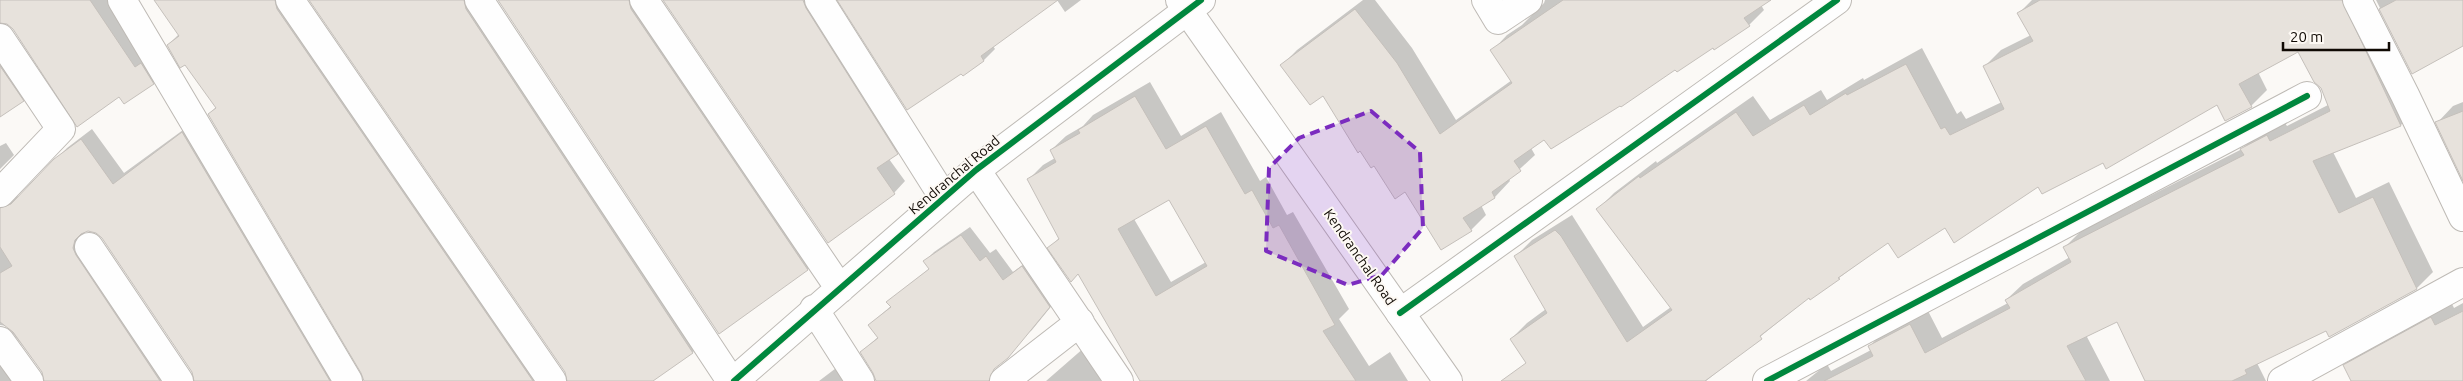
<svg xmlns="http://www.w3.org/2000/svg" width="2463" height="381" viewBox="0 0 2463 381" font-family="Ubuntu,sans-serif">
<rect width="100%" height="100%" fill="#fbf9f6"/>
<path fill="#0003" fill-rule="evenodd" d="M0,0H119L163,73L153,83L120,96L7,23L0,21Z
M155,0H290L553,381H365L363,373L209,114L216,107L186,63L168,45L179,34Z
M310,0H479L704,340L693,352L653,380L568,381L566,372Z
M499,0H644L819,258L808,269L719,332Z
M664,0H819L908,142L889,159L905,181L894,193L828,241Z
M839,0H1055L993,46L995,49L984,60L963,75Z
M1057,0H1081L1065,12Z
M1363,0H1375L1412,48L1456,120L1512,80L1492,51L1507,35L1522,25L1544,3L1545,0H1768L1761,5L1764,10L1749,25L1675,68L1620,104L1545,139L1531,148L1535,155L1509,179L1510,181L1495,197L1481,205L1486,215L1471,230L1406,191L1323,94L1282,65L1297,50Z
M2032,0H2364L2417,109L2401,125L2333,152L2356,198L2389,182L2433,272L2417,288L2257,363L2266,381H2146L2118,320L2086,335L2110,381H1806L1827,364L1831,371L1871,350L1869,347L1885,330L1927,309L1942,338L2008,303L2006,300L2023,284L2070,257L2065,247L2081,231L2242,149L2258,133L2283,120L2287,126L2328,105L2322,88L2298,50L2258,72L2267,90L2251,106L2217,104L2103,162L2039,185L1945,227L1888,241L1839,278L1811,298L1810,296L1706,381H1535L1528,362L1511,339L1527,323L1546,309L1516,256L1532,240L1572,215L1643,327L1671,307L1598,209L1614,193L1656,161L1657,163L1753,96L1770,120L1821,90L1827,100L1863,78L1864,80L1922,48L1957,114L1961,111L1966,119L2002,102L1984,67L2001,50L2031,35L2018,14Z
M2376,0H2463V45L2412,72Z
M0,39L33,90L23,100L0,98Z
M1150,82L1181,136L1221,112L1260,181L1266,177L1287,215L1293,212L1349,309L1339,319L1369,366L1390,352L1408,381H1141L1078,273L1049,248L1060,237L1029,179L1043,165L1055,158L1051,150L1066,136L1083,126L1093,115ZM1170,198L1206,262L1171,282L1134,219Z
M2463,102V178L2437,123L2453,106Z
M194,122L349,381H196L193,372L103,237L97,232L88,230L85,231L84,236L180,381H45L43,372L7,326L0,325V192L8,197H16L23,194L67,148L92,129L124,173Z
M6,143L14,155L0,169V146Z
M970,227L990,253L996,249L1013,272L1032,258L1058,298L1032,330L967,381H913L861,352L878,337L869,325L891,306L888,302L930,268L925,261L934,252Z
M2450,300L2454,308L2463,303V381H2353L2345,365L2364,347Z
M0,341L30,381H0Z
M1085,347L1116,381H1046Z
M848,359L862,381H819Z"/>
<path fill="#e7e2dc" stroke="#c5c0bb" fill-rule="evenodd" d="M0,0H90L135,67L141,63L154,84L124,104L119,97L77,127L13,29L7,24L0,23Z
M154,0H275L277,9L533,381H364L361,373L208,114L216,108L185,65L180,68L167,45L179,36Z
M309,0H464L466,9L693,353L653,381H567L565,372Z
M498,0H629L631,9L808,270L719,334Z
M663,0H803L806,8L898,154L877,168L895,194L828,243Z
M837,0H1058L981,56L984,61L963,76L961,74L907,110Z
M1563,0H1771L1744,18L1750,26L1714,50L1713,48L1677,72L1675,70L1621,107L1620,106L1551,149L1544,140L1514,161L1521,171L1492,192L1495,198L1463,218L1472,231L1441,250L1405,192L1395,199L1374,166L1371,168L1360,151L1358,153L1323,96L1310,105L1280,65L1355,9L1397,63L1440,134L1512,83L1490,50Z
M2040,0H2342L2401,126L2313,161L2339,213L2373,197L2417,289L2329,337L2326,331L2245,370L2247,374L2232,381H2145L2117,322L2067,346L2086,381H1824L1873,356L1868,346L1910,324L1925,353L2010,308L2005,300L2071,262L2063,247L2244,155L2240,149L2267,135L2270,141L2330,111L2321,88L2314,82L2298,52L2239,84L2252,107L2225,121L2217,105L2106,169L2103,163L2042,194L2038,187L1954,243L1945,228L1898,258L1888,243L1838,278L1840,279L1810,300L1809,298L1760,336L1762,339L1705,381H1501L1526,363L1510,339L1547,313L1514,256L1555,230L1561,236L1627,342L1672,310L1596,209L1639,176L1640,178L1736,112L1753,136L1804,105L1810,115L1846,93L1847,95L1906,64L1941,129L1945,127L1950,135L2004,109L1983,66L2033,41L2017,13Z
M2396,0H2463V46L2412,74L2379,9Z
M0,66L24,101L0,117Z
M1135,96L1166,149L1206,126L1245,194L1252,190L1273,228L1279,225L1335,325L1323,331L1356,381H1140L1078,274L1071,282L1047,248L1059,239L1027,179L1056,162L1050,150L1080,133L1078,130ZM1169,200L1207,266L1156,296L1118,229Z
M2463,111V181L2435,122Z
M182,132L330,381H194L192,372L102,238L96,233L88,231L81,234L75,240L73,248L76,255L160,381H44L42,372L13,332L0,322V273L12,266L0,247V208L11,204L54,159L81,139L113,184Z
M961,235L980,261L986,256L1003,280L1022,266L1050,307L1008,358L994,369L989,381H876L873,373L860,352L878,338L868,325L891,307L886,302L929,269L923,261Z
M2463,311V381H2351L2343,365L2431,317L2435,325Z"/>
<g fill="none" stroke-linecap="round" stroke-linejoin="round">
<defs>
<path id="minor" d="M122,0L348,381
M290,0L552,381
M479,0L731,381
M644,0L840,289
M819,0L944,198
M1486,0L1498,20L1528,0
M2357,0L2405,95L2463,217
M0,38L61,129L0,193
M976,170L1119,381
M89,247L179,381
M814,309L860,381
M1400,313L1837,0
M0,341L29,381
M734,381L976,170L1201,0
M1004,381L1080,322
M1767,381L2307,96
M2282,381L2463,282"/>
<path id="tertiary" d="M1180,0L1448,381"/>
</defs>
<use href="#minor" stroke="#bebab5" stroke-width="30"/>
<use href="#tertiary" stroke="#bebab5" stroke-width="30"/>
<use href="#minor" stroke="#fefefe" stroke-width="28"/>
<use href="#tertiary" stroke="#fefefe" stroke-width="28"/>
<defs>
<path id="cycleway" d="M1400,313L1837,0
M734,381L976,170L1201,0
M1767,381L2307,96"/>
</defs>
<use href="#cycleway" stroke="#fdf9f4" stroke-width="9"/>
<use href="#cycleway" stroke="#00873e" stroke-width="6"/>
</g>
<path fill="#7b2cbf" fill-opacity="0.2" stroke="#7b2cbf" stroke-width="4" stroke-dasharray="10 6" stroke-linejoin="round" d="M1371,111L1420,152L1423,228L1382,275L1348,285L1266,251L1269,168L1299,138Z"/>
<g text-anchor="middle" stroke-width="4" stroke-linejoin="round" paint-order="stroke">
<g font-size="14" fill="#100a04" stroke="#fdf9f4">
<text transform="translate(954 175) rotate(-40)" y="5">Kendranchal Road</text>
<text transform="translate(1360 257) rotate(55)" y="5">Kendranchal Road</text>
</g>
</g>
<path d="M2283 42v8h106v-8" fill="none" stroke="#100a04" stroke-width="2.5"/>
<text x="2290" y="42" font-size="15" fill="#100a04" stroke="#fdf9f4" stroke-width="4" paint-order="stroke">20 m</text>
</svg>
